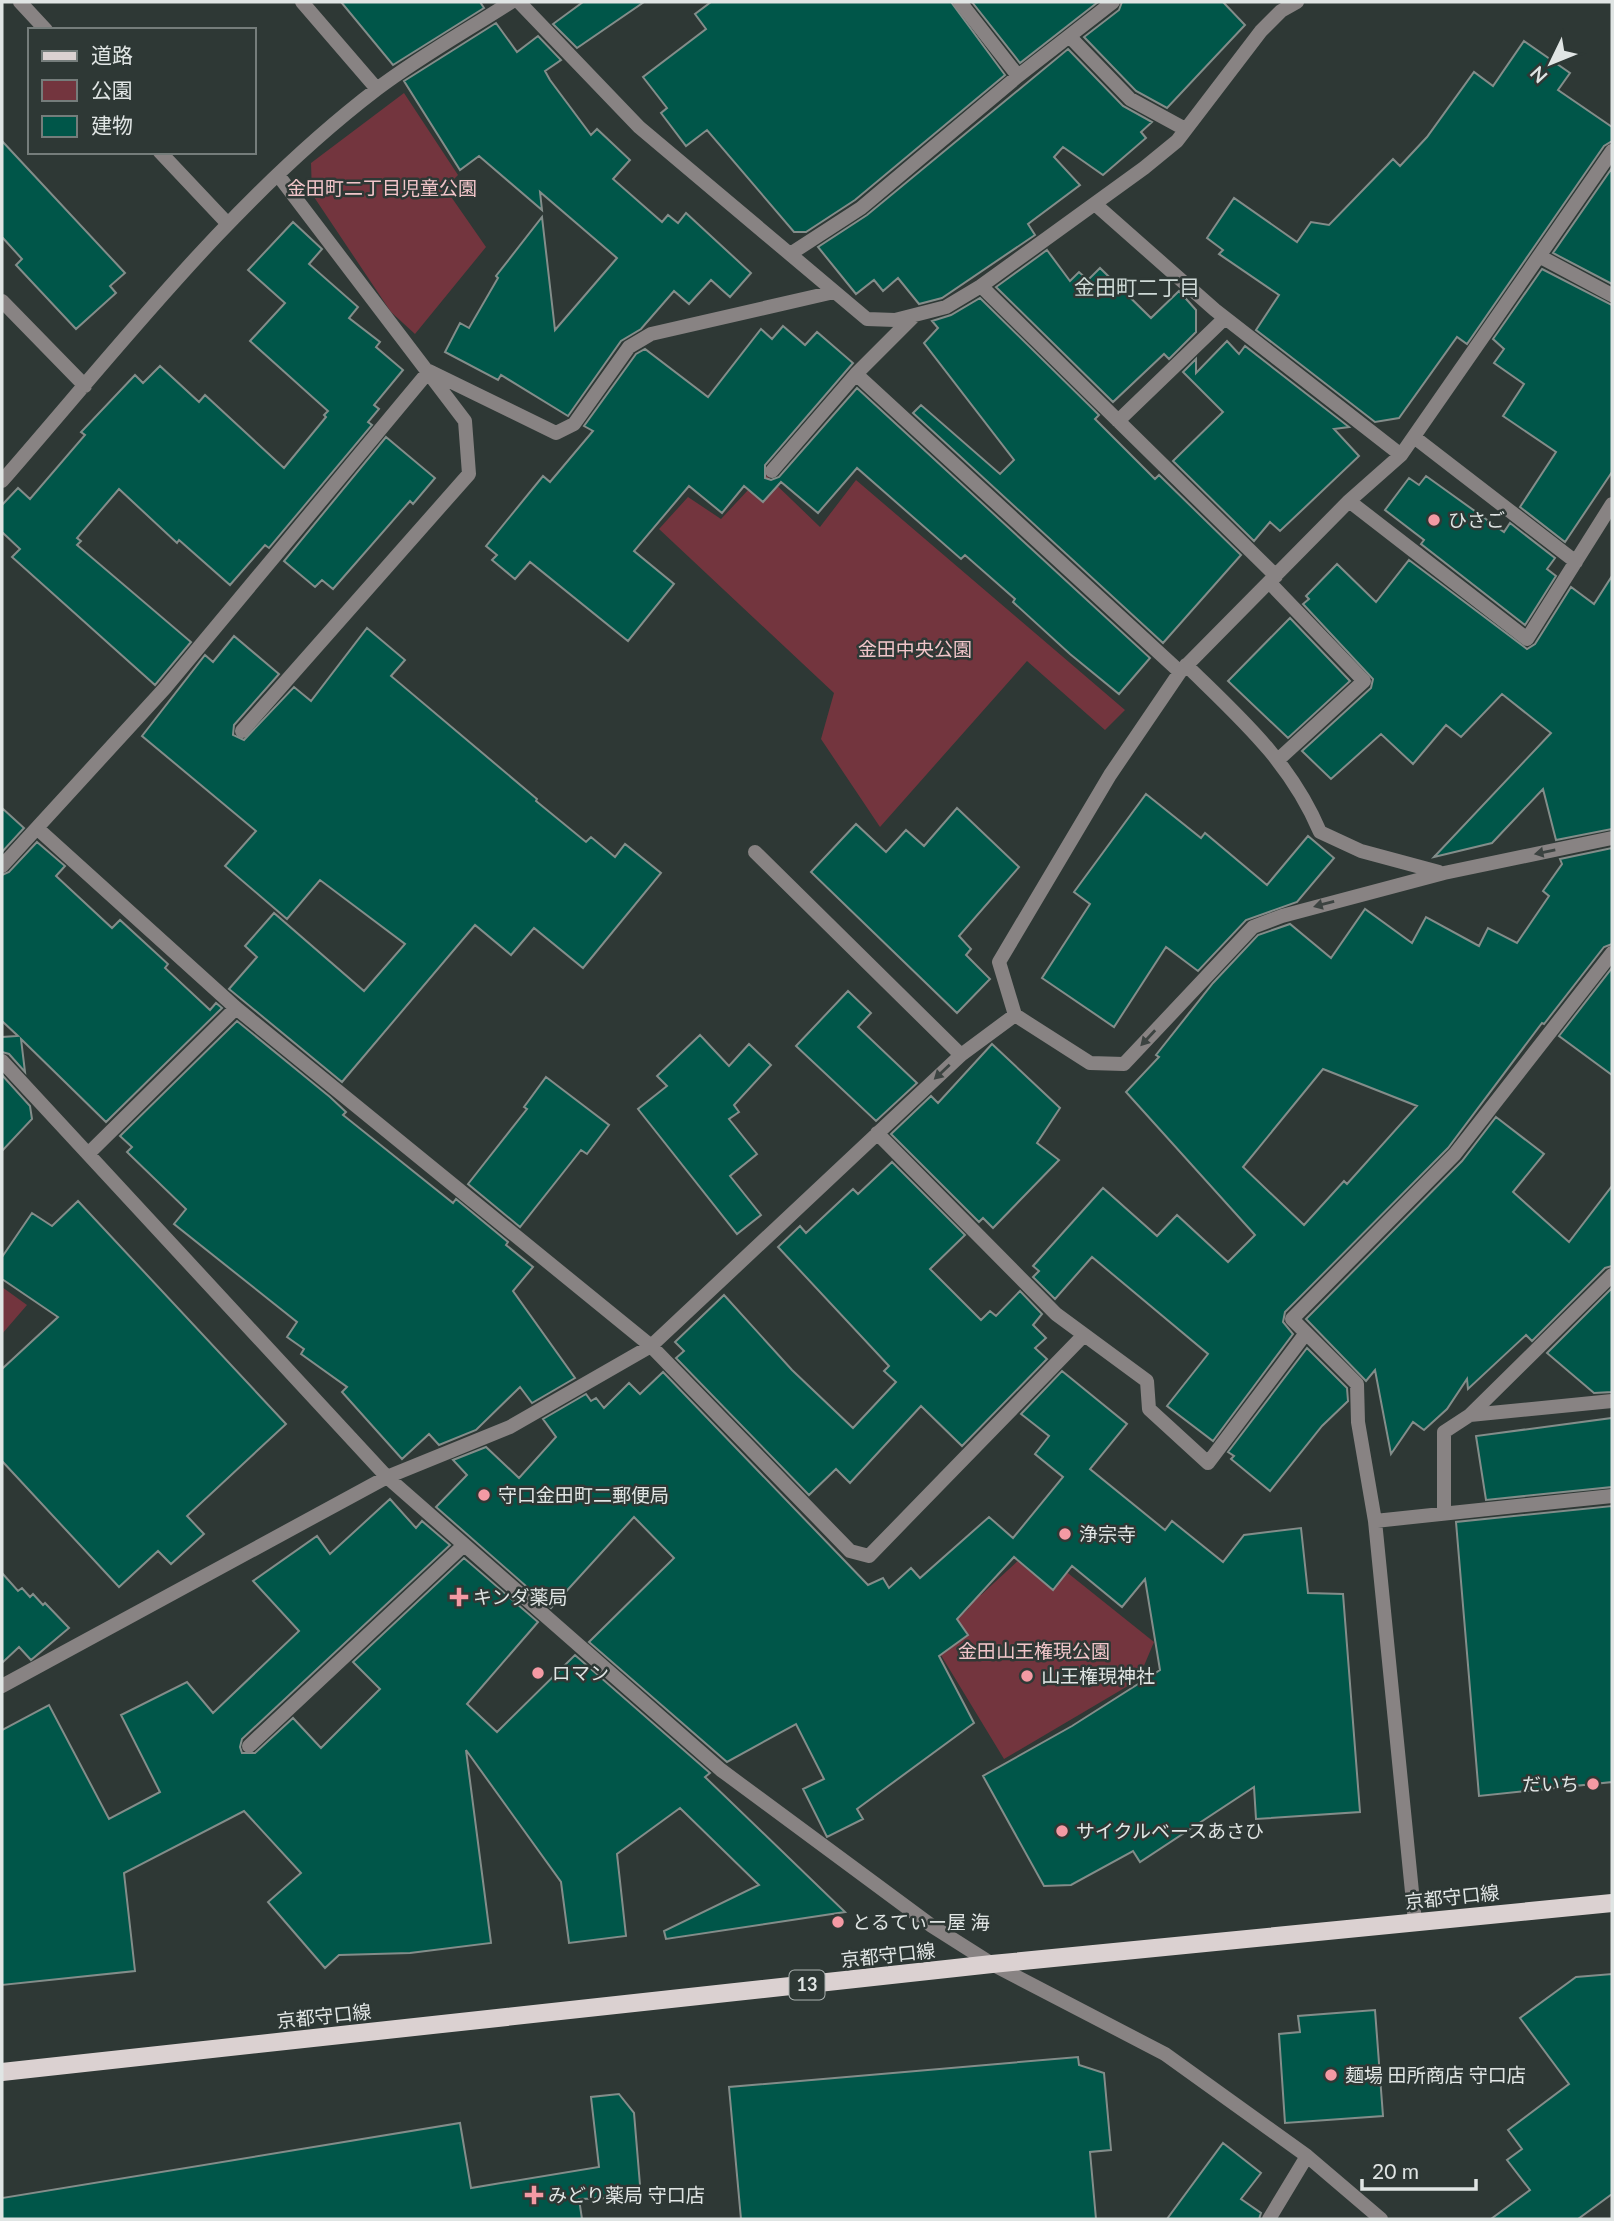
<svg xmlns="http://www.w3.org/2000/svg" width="1614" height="2221" viewBox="0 0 1614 2221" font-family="Lato,'Noto Sans JP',sans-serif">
<rect width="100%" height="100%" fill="#2e3835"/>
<path fill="#73353e" d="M404,93L458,175L445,188L486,247L415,334L391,312L312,194L311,163Z
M764,473L820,527L856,480L1125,710L1105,730L1027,661L880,827L821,739L834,693L659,529L688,497L721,519Z
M2,1287L27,1305L2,1334Z
M1034,1546L1154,1642L1138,1680L1004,1759L933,1642L969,1608L960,1594L970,1585L981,1595Z"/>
<path fill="#005649" stroke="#838d8a" stroke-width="2" fill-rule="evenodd" d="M341,2H480L484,8L393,65Z
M583,2H644L577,48L553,24Z
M711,2H951L1005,75L855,200L806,232H794L707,130L686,146L661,113L667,108L643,77L706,29L695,14Z
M972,2H1098L1020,63Z
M1122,2H1223L1245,25L1167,108L1136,91L1084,37L1119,10Z
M496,23L517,52L538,36L561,60L545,71L550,80L591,135L597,129L630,160L613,179L662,222L668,215L678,223L686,213L751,273L730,297L711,280L689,304L674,291L641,329L621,341L568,416L501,375L498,380L445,352L460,323L469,328L498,278L496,276L542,217L555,330L617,258L540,192L542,210L479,156L460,170L404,81Z
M1524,41L1570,73L1558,90L1612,127V141L1604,146L1467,344L1457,337L1399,418L1375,422L1256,330L1279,295L1219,254L1223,250L1207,238L1234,198L1297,242L1311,222L1329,225L1393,159L1400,166L1427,137L1474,72L1493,86Z
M1068,49L1123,106L1152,122L1141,132L1146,138L1103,175L1063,147L1054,157L1080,185L1028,224L1035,235L942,298L919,304L898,278L883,291L874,280L856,294L818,247L867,215Z
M2,141L125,273L110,286L116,293L76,329L16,265L22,259L2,237Z
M1612,168V284L1553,253Z
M293,222L322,249L309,264L358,307L349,318L380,342L376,347L403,370L374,405L379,409L368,422L372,425L269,548L265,545L230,585L179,540L177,543L119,489L77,538L81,541L77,545L191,642L155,685L12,557L20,549L2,532V505L18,488L30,499L85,435L81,432L135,375L143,383L160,366L199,402L205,395L284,468L326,417L324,415L328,411L250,341L285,303L248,270Z
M1047,250L1070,281L1079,272L1088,280L1100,268L1151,318L1179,291L1196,310V332L1169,359L1164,354L1113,402L996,287Z
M1542,269L1612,305V472L1565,542L1520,507L1556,452L1503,416L1524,384L1494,363L1504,349L1493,339Z
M980,298L1099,415L1095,419L1155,479L1159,475L1241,555L1163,643L913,413L921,405L1000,474L1014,460L924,343L938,328L932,321L951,315Z
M783,326L805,345L817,332L853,363L765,465V478L771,480L779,477L857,388L1150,658L1119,694L1070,654L1013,602L1015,599L965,555L961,559L857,468L818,513L781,482L763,502L744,486L722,513L689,486L634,551L674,584L628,641L530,562L515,579L492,560L497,555L486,546L543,476L550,482L593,431L584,426L636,354L645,349L708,397L761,329L772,339Z
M1227,341L1239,354L1245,346L1349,427L1334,429L1359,456L1280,531L1270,522L1254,541L1173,461L1223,412L1183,372L1196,359V373Z
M386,437L435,478L413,504L410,501L333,589L322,580L315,587L284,561Z
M1426,476L1504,532L1510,523L1555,558L1547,569L1556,576L1525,625L1421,544L1424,540L1385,510L1409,478L1419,485Z
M1409,560L1527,649L1535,644L1571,587L1594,604L1612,576V829L1556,840L1543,789L1492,843L1434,857L1551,733L1502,694L1461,737L1446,725L1413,764L1381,734L1331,779L1302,751L1371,688L1373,679L1303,604L1309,599L1306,596L1337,564L1376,602Z
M1290,618L1350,681L1288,738L1228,681Z
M367,628L405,660L391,676L537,799L536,801L586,842L591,837L615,857L625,844L661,873L583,968L534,928L511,955L475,925L342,1082L229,989L257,957L245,946L274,913L364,991L405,944L320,880L287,919L225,866L256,831L142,736L205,655L213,662L234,636L279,674L234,725L233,735L244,740L294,687L311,701Z
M1146,794L1201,838L1205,833L1267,885L1308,836L1334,858L1297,902L1246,920L1198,971L1166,947L1114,1027L1042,978L1090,904L1074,892Z
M2,808L24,828L2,852Z
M957,808L1019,867L959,936L971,949L966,955L990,979L957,1013L811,872L856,824L886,852L906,830L924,846Z
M37,842L65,866L56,876L112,928L120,920L168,964L165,968L210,1010L216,1003L222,1008L106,1122L21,1039L25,1072L9,1054L2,1052V1037L18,1036L2,1021V875L9,872Z
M1612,848V944L1604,947L1544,1024L1542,1023L1448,1148L1285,1312L1283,1322L1293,1334L1213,1441L1167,1406L1208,1354L1092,1257L1055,1299L1033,1277L1039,1271L1033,1266L1103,1188L1157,1236L1177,1215L1228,1262L1255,1235L1126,1092L1159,1057L1156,1055L1213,983L1258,935L1290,924L1331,958L1365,909L1412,943L1426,917L1479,946L1488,928L1517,943L1549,896L1543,891L1562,864L1560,859ZM1323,1069L1417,1106L1347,1184L1344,1181L1304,1225L1243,1167Z
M1612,968V1075L1559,1036Z
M848,991L871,1013L858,1027L917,1083L876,1121L796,1046Z
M237,1021L330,1097L346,1112L343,1115L453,1203L456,1199L508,1242L506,1245L533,1267L513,1291L575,1378L532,1403L520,1387L476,1430L439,1445L429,1434L402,1459L342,1392L347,1387L301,1354L304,1349L287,1337L297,1322L174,1224L186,1209L127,1152L132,1147L120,1136Z
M700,1035L729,1066L749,1044L771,1065L734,1105L739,1112L729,1119L757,1154L730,1176L761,1215L737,1234L638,1109L667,1086L657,1076Z
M992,1044L1060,1108L1037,1143L1059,1160L993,1228L983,1218L979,1222L891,1134L931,1096L938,1103Z
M2,1075L30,1106L32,1119L2,1151Z
M546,1077L609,1125L587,1154L581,1150L520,1227L468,1184L527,1109L524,1107Z
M1496,1117L1544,1154L1513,1192L1569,1242L1612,1186V1266L1605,1268L1532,1341L1526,1335L1468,1389L1467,1379L1447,1409L1424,1430L1413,1422L1391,1454L1375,1370L1366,1381L1306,1319L1462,1161Z
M892,1162L965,1235L930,1269L981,1320L990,1311L996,1316L1020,1291L1042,1314L1033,1325L1046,1338L1035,1348L1047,1359L962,1446L921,1406L850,1483L836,1469L809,1495L676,1358L684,1351L675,1342L724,1295L792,1370L853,1428L896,1382L884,1371L889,1366L778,1247L800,1226L806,1233L853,1189L858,1194Z
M78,1201L286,1424L187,1516L204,1534L171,1564L158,1551L119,1587L2,1461V1369L58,1317L2,1279V1257L32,1213L52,1226Z
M1612,1288V1392L1594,1393L1547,1353Z
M1307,1348L1347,1388L1348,1401L1322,1426L1270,1491L1231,1459L1234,1456L1228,1452Z
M1062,1371L1127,1424L1090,1469L1165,1530L1172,1521L1223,1562L1244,1535L1301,1528L1308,1593L1343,1594L1360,1812L1256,1819L1254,1787L1140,1862L1133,1851L1071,1885L1044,1886L983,1776L1072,1726L1160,1670L1145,1579L1122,1607L1072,1566L1053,1590L1014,1557L957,1619L968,1635L939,1656L974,1723L857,1809L863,1819L827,1837L803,1789L824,1779L796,1724L727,1762L589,1642L674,1558L634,1517L551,1608L436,1507L467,1475L453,1460L486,1447L519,1478L556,1437L543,1419L586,1394L591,1401L596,1398L604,1408L629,1383L640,1394L663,1372L868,1585L883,1578L889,1588L911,1568L920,1578L989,1517L1013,1538L1063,1477L1035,1454L1049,1436L1021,1414Z
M1612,1418V1487L1486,1500L1476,1436Z
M390,1499L416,1528L422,1521L450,1545L242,1739L240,1747L242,1753H255L293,1718L321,1748L380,1689L353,1662L464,1558L538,1622L467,1704L497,1732L575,1655L710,1773L705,1777L845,1912L666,1939L664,1931L759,1885L680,1808L617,1854L626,1936L569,1943L561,1882L466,1750L491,1943L410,1953L339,1955L325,1968L268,1902L301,1873L244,1811L124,1873L135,1971L2,1985V1730L49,1705L109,1819L160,1792L121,1715L187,1682L213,1713L299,1631L253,1581L317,1536L330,1554Z
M1612,1506V1782L1479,1796L1456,1522Z
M2,1573L18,1591L22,1588L30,1597L33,1594L43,1605L45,1603L69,1628L31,1660L19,1647L2,1663Z
M1612,1974V2194L1578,2219H1491L1530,2190L1507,2160L1522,2149L1508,2130L1569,2084L1520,2018L1576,1977Z
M1375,2010L1383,2116L1285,2123L1279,2034L1300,2032L1298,2016Z
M1078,2057L1079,2065L1104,2073L1111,2150L1090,2152L1096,2219H741L729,2087Z
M619,2094L634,2113L641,2197L579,2199L582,2219H2V2198L460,2123L471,2188L599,2167L591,2097Z
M1223,2143L1261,2173L1241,2199L1261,2213L1259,2219H1167Z"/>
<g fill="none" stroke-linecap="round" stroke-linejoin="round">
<path stroke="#888383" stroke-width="14" d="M20,2L46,30
M302,2L377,89
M519,2L639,127L867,319L895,320L946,307L981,286L1144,168L1177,141L1261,31L1281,11L1297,2
M960,2L1018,76
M1071,38L1130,99L1185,129
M160,152L227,223
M1095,204L1215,310L1401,455
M790,254L861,208L1018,76L1113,2
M1539,256L1612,295
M981,286L1276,576
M2,301L85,386
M856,374L1180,672
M1118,421L1225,318
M1414,437L1576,562
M772,471L856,374L913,317
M2,481C120,346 233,199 377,89C419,57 466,31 511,2
M1349,501L1527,639L1612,504
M1269,582L1364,681L1279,759
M1186,665C1240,718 1290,761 1320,832L1361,851L1439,872
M242,731L469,474L465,421L278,175
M38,829L236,1008L651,1346L850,1551L869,1556L1084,1335
M755,852L961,1055
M2,866L165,688L429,371L556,433L574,424L629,347L651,334L834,292
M1015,1015L999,962L1110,775L1180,672L1349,501L1401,455L1612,151
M2,1061L387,1477L721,1770L932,1926L992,1964L1165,2054L1307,2156L1381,2219
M877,1133L1056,1314L1147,1381L1149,1409L1208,1463L1306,1333
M88,1154L236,1008
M1470,1415L1612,1275
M1444,1513V1432L1470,1415L1612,1401
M1375,1521L1612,1496
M2,1686L387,1477L510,1427L651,1346L961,1055L1015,1015L1090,1063L1124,1064L1253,927L1282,916L1444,873L1612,838
M249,1746L464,1545
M1415,1922L1375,1521L1358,1422L1357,1384L1292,1319L1455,1154L1612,953
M1269,2219L1307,2156"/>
<path stroke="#dbd1d1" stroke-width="18" d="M2,2072L992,1964L1612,1903"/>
</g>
<defs><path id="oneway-solid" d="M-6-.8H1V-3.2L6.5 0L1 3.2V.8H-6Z" transform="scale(1.75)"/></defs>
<g fill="#3c4341">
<use href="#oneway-solid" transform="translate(1545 852) rotate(169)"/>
<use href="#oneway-solid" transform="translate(1324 904) rotate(165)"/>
<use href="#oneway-solid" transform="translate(1148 1038) rotate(133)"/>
<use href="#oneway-solid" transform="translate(942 1072) rotate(137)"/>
</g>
<g fill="#f49aa4" stroke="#2e3835" stroke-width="2.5">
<circle cx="1434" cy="520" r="7"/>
<circle cx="484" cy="1495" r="7"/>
<circle cx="1065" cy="1534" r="7"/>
<path d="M455.5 1586.5h7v7h7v7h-7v7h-7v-7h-7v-7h7z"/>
<circle cx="538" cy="1673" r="7"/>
<circle cx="1027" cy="1676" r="7"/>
<circle cx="1593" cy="1784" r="7"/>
<circle cx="1062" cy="1831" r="7"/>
<circle cx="838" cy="1922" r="7"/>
<circle cx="1331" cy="2075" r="7"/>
<path d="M530.5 2184.5h7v7h7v7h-7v7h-7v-7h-7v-7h7z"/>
</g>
<g text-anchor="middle" stroke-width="5" stroke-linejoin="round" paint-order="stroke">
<rect fill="#2e3835" stroke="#abb1b0" stroke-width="2" x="789.5" y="1970.5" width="35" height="29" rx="5"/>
<g font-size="18" font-weight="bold" fill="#e0e5e4">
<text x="807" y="1991">13</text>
</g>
<g font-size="19" fill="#f1c5c9" stroke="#2e3835">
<text x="382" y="195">金田町二丁目児童公園</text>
<text x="915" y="656">金田中央公園</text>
<text x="1034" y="1658">金田山王権現公園</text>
</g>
<g font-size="19" fill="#e0e5e4" stroke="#2e3835" text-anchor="start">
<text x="1448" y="527">ひさご</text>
<text x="498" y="1502">守口金田町二郵便局</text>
<text x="1079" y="1541">浄宗寺</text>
<text x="473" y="1604">キンダ薬局</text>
<text x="552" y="1680">ロマン</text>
<text x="1041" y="1683">山王権現神社</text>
<text x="1579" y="1791" text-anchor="end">だいち</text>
<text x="1076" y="1838">サイクルベースあさひ</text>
<text x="852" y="1929">とるてぃー屋 海</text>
<text x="1345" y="2082">麺場 田所商店 守口店</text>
<text x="548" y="2202">みどり薬局 守口店</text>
</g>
<g font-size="19" fill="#e0e5e4" stroke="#2e3835">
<text transform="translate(1452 1897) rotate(-6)" y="7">京都守口線</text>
<text transform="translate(888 1955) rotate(-6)" y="7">京都守口線</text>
<text transform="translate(324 2016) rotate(-6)" y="7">京都守口線</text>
</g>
<g font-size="21" fill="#ced9d6" stroke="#2e3835">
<text x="1137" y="295">金田町二丁目</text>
</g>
</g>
<rect width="1614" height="2221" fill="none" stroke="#e0e5e4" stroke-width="7"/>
<rect x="28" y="28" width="228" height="126" fill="#2e3835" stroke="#757d7b" stroke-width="2"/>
<rect x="42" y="51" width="35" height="10" fill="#dbd1d1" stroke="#757d7b" stroke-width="2"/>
<text x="91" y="63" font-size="21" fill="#e0e5e4">道路</text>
<rect x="42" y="80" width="35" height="21" fill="#73353e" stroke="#757d7b" stroke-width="2"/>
<text x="91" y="98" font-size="21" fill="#e0e5e4">公園</text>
<rect x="42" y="116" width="35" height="21" fill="#005649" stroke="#757d7b" stroke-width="2"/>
<text x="91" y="133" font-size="21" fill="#e0e5e4">建物</text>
<g transform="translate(1551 63) rotate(227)" stroke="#2e3835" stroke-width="5" paint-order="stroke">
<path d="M0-5L12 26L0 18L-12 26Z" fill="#e0e5e4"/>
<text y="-10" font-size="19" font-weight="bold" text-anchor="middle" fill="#e0e5e4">N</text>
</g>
<path d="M1362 2179v10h114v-10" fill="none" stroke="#e0e5e4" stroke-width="3.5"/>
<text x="1372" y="2179" font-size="21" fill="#e0e5e4" stroke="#2e3835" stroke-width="5" paint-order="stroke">20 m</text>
</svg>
